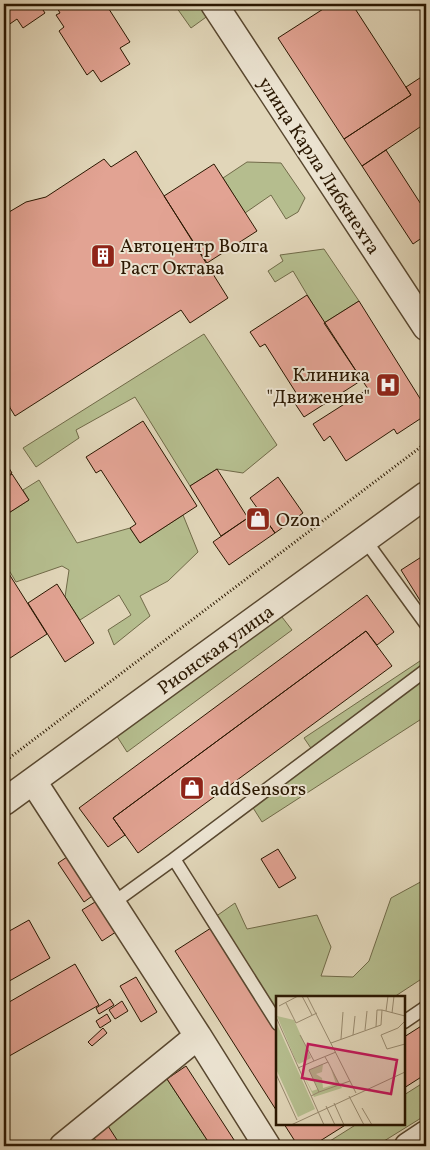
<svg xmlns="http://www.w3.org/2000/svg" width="430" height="1150" viewBox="0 0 430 1150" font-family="Vollkorn,serif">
<rect width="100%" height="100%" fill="#e1d6b9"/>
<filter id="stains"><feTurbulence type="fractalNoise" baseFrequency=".004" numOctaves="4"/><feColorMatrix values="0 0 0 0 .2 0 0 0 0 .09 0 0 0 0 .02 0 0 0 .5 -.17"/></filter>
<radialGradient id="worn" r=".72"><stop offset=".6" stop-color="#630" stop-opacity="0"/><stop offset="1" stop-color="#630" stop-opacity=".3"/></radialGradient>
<path fill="#b5bd8e" stroke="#706a48" d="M174,4H201L209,15L191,28Z
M247,162L281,163L305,198L298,212L286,219L271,195L245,213L223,178Z
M324,249L359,301L324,323L293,271L275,282L268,271L283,261L280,255Z
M204,334L277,445L243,473L217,469L190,486L135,397L76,430L79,438L36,467L23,448Z
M39,480L77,543L130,528L140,543L183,515L198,552L168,581L140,596L150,616L114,645L108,630L131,615L119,595L80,620L65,597L69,570L62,566L16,582L4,562V516L29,500L23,490Z
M275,608L292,630L127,752L113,730Z
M426,657V716L262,822L250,803L317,757L304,738Z
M426,879V976L394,997L278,998L277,1018L215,917L235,903L247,929L317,915L331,947L321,976L353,977L369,961L391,898Z
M167,1079L211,1146H69Z
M426,1081V1115L376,1146H322L357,1124H404V1095Z"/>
<path fill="#e2a393" stroke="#2a1701" d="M4,4H52L43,10L45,13L23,28L17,19L4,28Z
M55,4H110L107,6L130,42L120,48L130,64L101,82L93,70L87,75L59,31L64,27L56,15L60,13Z
M331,4H352L411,95L344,139L278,38Z
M420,4H426V14Z
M426,74V123L362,166L344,139L411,95L406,87Z
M386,150L426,212V235L413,244L362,166Z
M136,151L228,298L190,323L181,310L15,416L4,398V215L26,202L46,197L104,159L111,167Z
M214,164L257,231L207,263L164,196Z
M307,295L362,380L304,417L294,402L300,399L265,344L260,347L250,332Z
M359,301L426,408V415L397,434L394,429L346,461L330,436L324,441L313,424L368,389L324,323Z
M4,398L10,407L4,411Z
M143,421L197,506L140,543L130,528L136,524L101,470L96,473L86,457Z
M4,460L12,473L4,479Z
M217,469L248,518L221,536L190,486Z
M12,474L29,500L4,516V479Z
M278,477L303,513L275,533L250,498Z
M259,510L275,533L229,565L213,542Z
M426,554V610L401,570Z
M4,566L47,634L4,662Z
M57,584L94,643L65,662L28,603Z
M367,595L394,632L377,645L366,631L113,818L125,835L108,847L79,808Z
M366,631L392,666L138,853L113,818Z
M278,849L296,878L279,888L261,859Z
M70,855L95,894L84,902L58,863Z
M100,899L119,930L102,941L82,910Z
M29,920L50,958L4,984V934Z
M211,928L278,1034V1113L175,951Z
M75,964L99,1005L4,1059V1005Z
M136,977L157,1012L141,1022L120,986Z
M110,999L114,1005L99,1014L96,1008Z
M122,1001L128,1011L115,1019L109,1010Z
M107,1014L111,1021L100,1028L96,1021Z
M426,1023V1074L404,1088V1037Z
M103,1028L107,1033L92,1046L88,1042Z
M186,1066L238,1146H211L167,1079Z
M284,1124H347L312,1146H298Z
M108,1126L119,1143L114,1146H99L93,1136Z"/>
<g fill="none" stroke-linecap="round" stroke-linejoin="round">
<defs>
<path id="service" d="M365,540L426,624
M174,859L426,670
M113,903L174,859L278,1024
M404,1022L426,1007"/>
<path id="minor" d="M214,4L426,327
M33,781L198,1036
M4,802L426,495
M63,1146L198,1036L267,1146
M408,1146L426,1134"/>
</defs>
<use href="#service" stroke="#58472f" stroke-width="15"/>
<use href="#minor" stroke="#58472f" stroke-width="29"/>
<path stroke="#2a1701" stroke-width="3" stroke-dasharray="1 2.5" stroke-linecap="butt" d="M4,762L426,443"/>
<use href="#service" stroke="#ece4d2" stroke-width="12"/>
<use href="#minor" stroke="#ece4d2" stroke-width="26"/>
</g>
<defs>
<symbol id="building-square" viewBox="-11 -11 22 22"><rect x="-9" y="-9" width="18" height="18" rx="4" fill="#8f2418" stroke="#ece4d2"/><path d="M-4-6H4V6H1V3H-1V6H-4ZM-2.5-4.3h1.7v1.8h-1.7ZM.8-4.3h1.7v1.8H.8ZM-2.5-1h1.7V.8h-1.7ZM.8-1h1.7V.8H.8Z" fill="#fff"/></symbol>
<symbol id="hospital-square" viewBox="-11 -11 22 22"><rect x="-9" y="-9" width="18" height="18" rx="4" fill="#8f2418" stroke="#ece4d2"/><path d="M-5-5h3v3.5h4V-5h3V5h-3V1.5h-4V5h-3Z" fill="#fff"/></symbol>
<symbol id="shop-square" viewBox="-11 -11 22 22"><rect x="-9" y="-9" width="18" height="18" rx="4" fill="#8f2418" stroke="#ece4d2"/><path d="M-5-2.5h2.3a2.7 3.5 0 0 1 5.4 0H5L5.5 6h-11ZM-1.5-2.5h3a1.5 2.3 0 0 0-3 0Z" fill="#fff"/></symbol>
</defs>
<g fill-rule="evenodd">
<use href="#building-square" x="89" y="242" width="28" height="28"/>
<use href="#hospital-square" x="374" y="371" width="28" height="28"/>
<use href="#shop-square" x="244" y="505" width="28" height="28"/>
<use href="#shop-square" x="178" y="774" width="28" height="28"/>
</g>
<g text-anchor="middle" stroke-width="4" stroke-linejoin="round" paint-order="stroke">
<g font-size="19" fill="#2a1701" stroke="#ece4d2">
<text transform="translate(320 165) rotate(57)" y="7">улица Карла Либкнехта</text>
<text transform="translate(215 649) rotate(-36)" y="7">Рионская улица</text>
</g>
<g font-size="19" fill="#2a1701" stroke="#ece4d2" text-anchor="start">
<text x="120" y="252">Автоцентр Волга<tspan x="120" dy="22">Раст Октава</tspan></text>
<text x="370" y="381" text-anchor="end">Клиника<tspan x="370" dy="22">"Движение"</tspan></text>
<text x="276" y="526">Ozon</text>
<text x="210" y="795">addSensors</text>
</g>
</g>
<g transform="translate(276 996)">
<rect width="129" height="129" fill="#e1d6b9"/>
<path d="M1,20L18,24L35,62L23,68L20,65ZM0,26L39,113L22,121L0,73ZM47,68L46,76L40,78L46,82L47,92L60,88L55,73L66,92L38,101L24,72L36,95L42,93L33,74Z" fill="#b5bd8e"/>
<path fill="none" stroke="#988a6f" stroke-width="1" d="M26,0L36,19M31,0L80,97M10,7L20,27L41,17M3,10L22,0M110,15L112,0M116,17L118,0M0,21L48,129M129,25L122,32L105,39L111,53L129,48M100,31L101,14H106M89,34L91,15M77,39L79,20M65,43L67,16M55,47L105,29L106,14L129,20M38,65L60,56M52,66L64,90M22,72L38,65L24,39M0,78L21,124M43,96L74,85M35,100L43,96L33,74L52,66L49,61M73,100L88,129M58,107L68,129M50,110L59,129M86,112L96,129M15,129L129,76"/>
<path fill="#c2185b" fill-opacity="0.15" stroke="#c2185b" stroke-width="2.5" d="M32,48L121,64L115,98L26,82Z"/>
<rect width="129" height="129" fill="none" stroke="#2a1701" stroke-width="2.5"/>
</g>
<rect width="430" height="1150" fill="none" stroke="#e1d6b9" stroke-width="20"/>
<rect x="5" y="5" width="420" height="1140" fill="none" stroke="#2a1701" stroke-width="2.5"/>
<rect x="10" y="10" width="410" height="1130" fill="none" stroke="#2a1701"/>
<rect width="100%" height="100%" filter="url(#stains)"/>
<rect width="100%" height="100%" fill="url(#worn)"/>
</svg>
